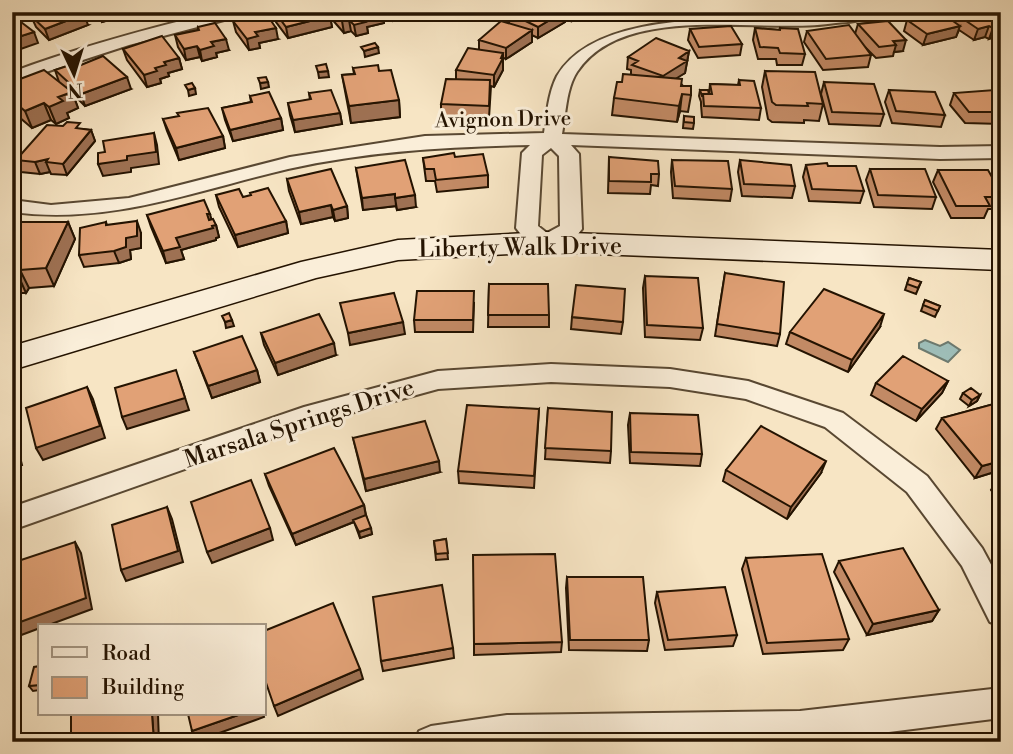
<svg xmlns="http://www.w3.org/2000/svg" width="1013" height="754" viewBox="0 0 1013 754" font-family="'Libre Bodoni',serif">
<rect width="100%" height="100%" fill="#f7e5c4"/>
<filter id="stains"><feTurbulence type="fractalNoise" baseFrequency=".00286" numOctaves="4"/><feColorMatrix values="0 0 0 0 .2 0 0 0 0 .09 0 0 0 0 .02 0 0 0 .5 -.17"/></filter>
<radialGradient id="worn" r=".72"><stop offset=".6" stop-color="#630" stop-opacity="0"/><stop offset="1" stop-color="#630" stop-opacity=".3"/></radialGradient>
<path fill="#9ebeb9" stroke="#6d7a6f" stroke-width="2" d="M925,340L940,346L948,342L960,350L948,362L919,348V343Z"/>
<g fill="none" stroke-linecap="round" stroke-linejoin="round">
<defs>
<path id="street" d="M216,12H245L243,15L129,45L12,83V72C79,47 147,29 216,12Z
M844,12H876C867,21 848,22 836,23C762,35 624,0 577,72C566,89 566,114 562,134L940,147L1001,146V158L940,159L571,145L579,154L582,229L578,234C553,247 537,257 516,228L522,153L530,145C449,147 368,151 288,169C194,191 110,225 12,212V200L51,205L129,198L290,157L425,136L544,133C547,114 548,94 557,76C602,0 764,26 844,12ZM551,148L559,156L560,226L547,233L538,226L542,155Z
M551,364L670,369L748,381L843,413L927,476L982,548L1001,583V626L990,622L962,566L907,492L825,427L746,399L670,387L551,382L438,389L318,422L12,530V507L304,407L438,371Z
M1001,688V718L809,742H415L419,731L431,726L507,715L800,711Z"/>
<path id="secondary" d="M546,232L1001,250V270L546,252L398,260L316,278L12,370V346L301,262L398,240Z"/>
</defs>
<use href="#street" stroke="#594832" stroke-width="4"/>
<use href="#secondary" stroke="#241301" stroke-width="3"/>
<use href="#street" fill="#faeed9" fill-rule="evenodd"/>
<use href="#secondary" fill="#faeed9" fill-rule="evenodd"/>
</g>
<path fill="#c28a65" stroke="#241301" stroke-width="2" d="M95,12H133V13L102,22Z
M275,12H383L384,23L367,27L368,33L356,36L351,31L344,33L330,17L332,27L288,38L276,22Z
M385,12H428L393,21Z
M512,12H592L572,21L565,17V22L538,38L532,35V42L506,59L503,58V70L494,87L491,86L489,118L441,116V104L456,79V70L479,50V40L509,24V13Z
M944,12H1001V34L989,39L985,37L974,40L959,30L956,37L923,45L904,31L907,20L923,17L924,14H943Z
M31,16L88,25L49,40L36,27Z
M233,21L278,39L259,43L260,48L249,50L236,32Z
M888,21L903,51L894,52L893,56L876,58L862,44L871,55L868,67L823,70L804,42L807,31L855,34L858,24Z
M198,27L229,50L216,53L217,57L202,61L200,57L186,60L178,47L175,35L198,30Z
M755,28L779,30L780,28L805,54L802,65H777L776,59H758L753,40Z
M690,29L742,44L740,55L698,58L688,40Z
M123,49L179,58L182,69L168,73L169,76L160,79L161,83L147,87L127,60Z
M689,51L685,73L676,78L691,95L688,112L680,111L677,122L612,115L614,98L622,82L631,74V70L627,69L628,57Z
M76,67L131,89L85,106L73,94L78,108L67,113L69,118L56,124L51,120L32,128L12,111V82H59L55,70Z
M353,68L399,100L400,117L351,123L342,75L354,74Z
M765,71L823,104L819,121L804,120V123L772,122L768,119L762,87Z
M739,80L761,108L759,120L702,117L701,105V102L699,96L700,90L709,94L710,84L738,85Z
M1001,81V94L997,91Z
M824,82L884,114L880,126L829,124L821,94Z
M889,90L945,115L941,127L892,123L885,102Z
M309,93L340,113L342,124L295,132L290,115L288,103L310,100Z
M954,93L1001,98V124L965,123L950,105Z
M250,96L281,118L283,130L233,141L225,120L222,108L251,102Z
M684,116L694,123L693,129L683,128Z
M163,119L223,136L225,148L179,160L167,131Z
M82,129L91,130L95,141L67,175L51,174L50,172L40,174L21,172L16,160Z
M455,157L488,175V187L437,192L435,181H426L423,158Z
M609,157L659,174L658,186L651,185L650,194L608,193Z
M672,160L732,189L730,201L673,198L671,172Z
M740,160L795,186L792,198L742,196L738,172Z
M806,165L828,166L864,191L860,203L809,201L803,177Z
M356,168L416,207L397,210L396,206L363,210Z
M870,169L936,197L932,209L874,207L866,180Z
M938,170L1001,193V202L997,209H988L984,218H951L933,182Z
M1001,171V185L997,180Z
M287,179L347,206L348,218L335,221L333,217L301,224L289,191Z
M216,195L243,197L286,221L288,233L238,247L219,207Z
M147,215L216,225L219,237L216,238V240L181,250L184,259L166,263L151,227Z
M12,222H68L75,239L54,286L29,288L26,293H12Z
M106,222L107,225L141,233V248L130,250L131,259L119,263L84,267L79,255Z
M725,273L780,334L777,346L715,336Z
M645,276L703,328L700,340L645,337L643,288Z
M909,278L921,282L916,294L905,290Z
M489,284L549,315V327H488Z
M925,300L940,306L935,317L921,311Z
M474,303L473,332H415L414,320Z
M572,317L623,322L621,334L571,329Z
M880,327L848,372L786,344L790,332Z
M261,333L336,355L278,375L264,345Z
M194,352L257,370L260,382L212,398Z
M948,381L942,393L916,421L871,395L876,383Z
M963,393L980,395L977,401L969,406L960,399Z
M1001,402V470L975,478L936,429L942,418Z
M548,408L611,451L610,463L545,459Z
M539,409L534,488L459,483L458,471Z
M630,413L702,454L700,466L630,463L628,425Z
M353,438L440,472L366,491Z
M726,470L821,473L787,519L723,481Z
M265,474L364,505L366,515L372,534L360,538L354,522L296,545L269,486Z
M1001,478V504L991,490L998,479Z
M446,539L448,559L436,560L434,541Z
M746,558L849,639L843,650L763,654L742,569Z
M839,561L939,610L932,621L867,635L834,572Z
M567,577L649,640L647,651L569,650L566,588Z
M657,592L737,635L733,646L665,650L655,603Z
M562,642L561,652L474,655V644Z
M453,648L454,658L383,671L381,661Z
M40,666V690L33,691L29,686Z"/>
<path fill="#9e7153" stroke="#241301" stroke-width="2" d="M99,12H133V13L102,22Z
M380,12H383L384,23L367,27L368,33L356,36L354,25L362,17Z
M392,12H428L393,21Z
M563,12H565V22L538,38V27Z
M573,12H592L572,21Z
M84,14L88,25L49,40L45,29Z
M330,16L332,27L288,38L286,27Z
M349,20L351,31L344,33L342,21Z
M1001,25V34L989,39L993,28Z
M960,26L956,37L923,45L927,34Z
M989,26L985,37L974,40L978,29Z
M276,28L278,39L259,43L260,48L249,50L247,39L255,32Z
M532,30V42L506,59V48Z
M34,32L38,43L12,52V39Z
M226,39L229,50L216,53L217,57L202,61L200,50L211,42Z
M906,40L903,51L894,52L896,45L893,41Z
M197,46L200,57L186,60L184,49Z
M378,47L379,53L365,57L364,51Z
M689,51L685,73L661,88L663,76L679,58Z
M503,53V70L494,87V75Z
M179,58L182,69L168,73L169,76L160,79L161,83L147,87L144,75L164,62Z
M328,71L329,77L319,78L318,72Z
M127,77L131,89L85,106L81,94Z
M268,82L269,87L261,89L260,83Z
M195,88L196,94L189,96L188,90Z
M72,92L78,108L67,113L69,118L56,124L49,107L58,97Z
M682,94L680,111L677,122L679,106Z
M399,100L400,117L351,123L349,106Z
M44,103L51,120L32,128L25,111Z
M340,113L342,124L295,132L293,120Z
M281,118L283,130L233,141L230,130Z
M91,130L95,141L67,175L63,164Z
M154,133L157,145L159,164L131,168V172L103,176L98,164L127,156Z
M223,136L225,148L179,160L176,148Z
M48,159L46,162L50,172L40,174L35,162Z
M395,194L396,206L363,210L362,198Z
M415,195L416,207L397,210L395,198Z
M331,205L333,217L301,224L299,212Z
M347,206L348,218L335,221L333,210Z
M207,214H210L213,225H216L219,237L216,238V240L181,250L184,259L166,263L163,251L176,238Z
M137,221L141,233V248L130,250L131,259L119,263L114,251L126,238Z
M286,221L288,233L238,247L235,235Z
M68,222L75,239L54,286L46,268Z
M20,270L29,288L26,293L18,275Z
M884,314L880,327L848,372L852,360Z
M232,320L234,326L226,328L225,322Z
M403,322L405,334L350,345L348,333Z
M334,343L336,355L278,375L275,363Z
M257,370L260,382L212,398L208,386Z
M948,381L942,393L916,421L922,409Z
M180,382L189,410L127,429L122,417Z
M87,387L93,399L105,438L43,460L36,448Z
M980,395L977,401L969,406L972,400Z
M12,424L22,465L12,468Z
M439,461L440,472L366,491L364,479Z
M826,461L821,473L787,519L791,507Z
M1001,461V470L975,478L982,466Z
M364,505L366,517L296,545L292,534Z
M167,507L172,519L183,562L126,581L121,570Z
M270,528L273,540L212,563L207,552Z
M371,528L372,534L360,538L359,532Z
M75,542L81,553L92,609L46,626H40V628L16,637L12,632V625Z
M939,610L932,621L867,635L873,624Z
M360,669L363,679L278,716L274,706Z
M152,714H158L159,742H154Z
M241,714H263L264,717L197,741L192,731Z"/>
<path fill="#e1a176" stroke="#241301" stroke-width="2" d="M43,12H82L84,14L45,29L31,16Z
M263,12H265L276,28L255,32L258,36L247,39L233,21L248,16Z
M275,12H327L330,16L286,27Z
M334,12H380L362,17L366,22L354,25L349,20L342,21Z
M512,12H563L538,27L509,13Z
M929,12H940L960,26L927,34L907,20L927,16L924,14Z
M953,12H995L1001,16V25L993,28L989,26L978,29Z
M17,19L34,32L12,39V21Z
M501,21L532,30L506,48L479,40Z
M888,21L906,40L893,41L896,45L879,47L858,24Z
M215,23L226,39L211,42L214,46L200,50L197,46L184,49L175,35L199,30L198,27Z
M849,25L871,55L826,59L807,31Z
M731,26L742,44L699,47L690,29Z
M755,28L780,30V28L798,29L805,54L780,53L778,48L760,47Z
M162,36L179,58L164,62L166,65L155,68L157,71L144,75L123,49Z
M656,38L689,51L679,58L687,61L663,76L632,65L638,61L628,57Z
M375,43L378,47L364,51L361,47Z
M468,48L503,53L501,58H503L494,75L456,70Z
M103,56L127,77L81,94L55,70L73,64L76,67Z
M326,64L328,71L318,72L316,66Z
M378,65L379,71L391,70L399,100L349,106L342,75L355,74L353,68Z
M44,70L72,92L58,97L63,101L49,107L44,103L25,111L12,100V82Z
M765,71L815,72L823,104L807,103L808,106L776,105L772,102Z
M623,74L682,79L681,86H691V95L682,94L679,106L614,98L617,82H622Z
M266,77L268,82L260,83L258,78Z
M446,79L490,80L489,106L441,104Z
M739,80L754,81L761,108L704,106L703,94H712L710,84L740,85Z
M824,82L874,84L884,114L832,112Z
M192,83L195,88L188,90L185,85Z
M331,90L340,113L293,120L288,103L311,99L309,93Z
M700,90H708L709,94H703V96H702Z
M889,90L935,92L945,115L896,111Z
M995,90L1001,98V112H969L954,93Z
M269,92L281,118L230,130L222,108L252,102L250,96Z
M208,108L223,136L176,148L163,119L179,116L177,113Z
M684,116L694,117V123L684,122Z
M67,122L80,123L76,128L91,130L63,164L46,162L48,159L35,162L16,160L47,125L63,126Z
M154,133L156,152L127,156V160L98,164V153L105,152L103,141Z
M454,153L455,157L483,154L488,175L436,180L434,169H425L423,158Z
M609,157L658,161L659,174H651V182L609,181Z
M405,160L415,195L395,198V194L362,198L356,168Z
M672,160L728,161L732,189L675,186Z
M740,160L791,165L795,186L744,184Z
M827,163L828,166H856L864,191L812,189L806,165Z
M331,169L347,206L333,210L331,205L299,212L287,179Z
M870,169H925L936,197L878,195Z
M938,170H988L1001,193V197H985L990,206H956Z
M268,188L286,221L235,235L216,195L239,189L243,197L251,195L250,193Z
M204,200L210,214H207L209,220L213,219L216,225L212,226L213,228L176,238L180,247L163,251L147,215Z
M137,221V236L126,238V247L114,251L79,255L80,228L106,222V225Z
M12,222H68L46,268L20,270L18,275H12Z
M725,273L784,282L780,334L717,324Z
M645,276L698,278L703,328L647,325Z
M909,278L921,282L918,288L907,284Z
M489,284H548L549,315H488Z
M576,285L625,289L623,322L572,317Z
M824,289L884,314L852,360L790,332Z
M417,291H474L473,320H414Z
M394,293L403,322L348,333L340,303Z
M925,300L940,306L938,311L923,305Z
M229,313L232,320L225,322L222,316Z
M319,314L334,343L275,363L261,333Z
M242,336L257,370L208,386L194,352Z
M903,356L948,381L922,409L876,383Z
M176,370L185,398L122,417L115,388Z
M87,387L100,426L36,448L26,408Z
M971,388L980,395L972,400L963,393Z
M1001,402V461L982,466L942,418Z
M467,405L539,409L534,476L458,471Z
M548,408L612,412L611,451L545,448Z
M630,413L698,415L702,454L631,452Z
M425,421L439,461L364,479L353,438Z
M761,426L826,461L791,507L726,470Z
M334,448L364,505L292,534L265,474Z
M251,480L270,528L207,552L191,502Z
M167,507L178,551L121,570L112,525Z
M366,515L371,528L359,532L353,520Z
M446,539L448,553L436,554L434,541Z
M75,542L86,598L12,625V563Z
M903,548L939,610L873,624L839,561Z
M555,554L562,642L474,644L473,555Z
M822,554L849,639L767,643L746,558Z
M567,577H643L649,640H570Z
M442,585L453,648L381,661L373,597Z
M725,587L737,635L668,640L657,592Z
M333,603L360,669L274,706L264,677V631Z
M40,666V685L29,686L34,667Z
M71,714H152L154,742H71Z
M188,714H241L192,731Z"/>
<g text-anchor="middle" stroke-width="6" stroke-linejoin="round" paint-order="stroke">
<g font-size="21" fill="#241301" stroke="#faeed9">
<text transform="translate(503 119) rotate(-1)" y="7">Avignon Drive</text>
</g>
<g font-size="24" fill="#241301" stroke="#faeed9">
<text transform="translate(520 247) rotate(-1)" y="8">Liberty Walk Drive</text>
<text transform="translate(299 423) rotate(-18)" y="8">Marsala Springs Drive</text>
</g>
</g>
<rect width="1013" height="754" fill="none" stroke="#f7e5c4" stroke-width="42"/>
<rect x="14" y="14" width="985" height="726" fill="none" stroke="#241301" stroke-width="3.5"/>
<rect x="21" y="21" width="971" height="712" fill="none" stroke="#241301" stroke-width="2"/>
<rect x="38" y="624" width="228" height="91" fill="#faeed9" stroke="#a49683" stroke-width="2"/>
<rect x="52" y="647" width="35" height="10" fill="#faeed9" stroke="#a49683" stroke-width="2"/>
<text x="102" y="660" font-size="21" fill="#241301">Road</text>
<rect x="52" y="677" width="35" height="21" fill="#e1a176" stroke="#a49683" stroke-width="2"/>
<text x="102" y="694" font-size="21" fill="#241301">Building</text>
<g transform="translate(74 74) rotate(176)" stroke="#faeed9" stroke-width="5" paint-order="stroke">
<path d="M0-5L12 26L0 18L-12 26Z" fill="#241301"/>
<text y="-10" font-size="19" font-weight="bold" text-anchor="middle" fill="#241301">N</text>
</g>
<rect width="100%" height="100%" filter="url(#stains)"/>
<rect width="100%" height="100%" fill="url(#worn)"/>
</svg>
